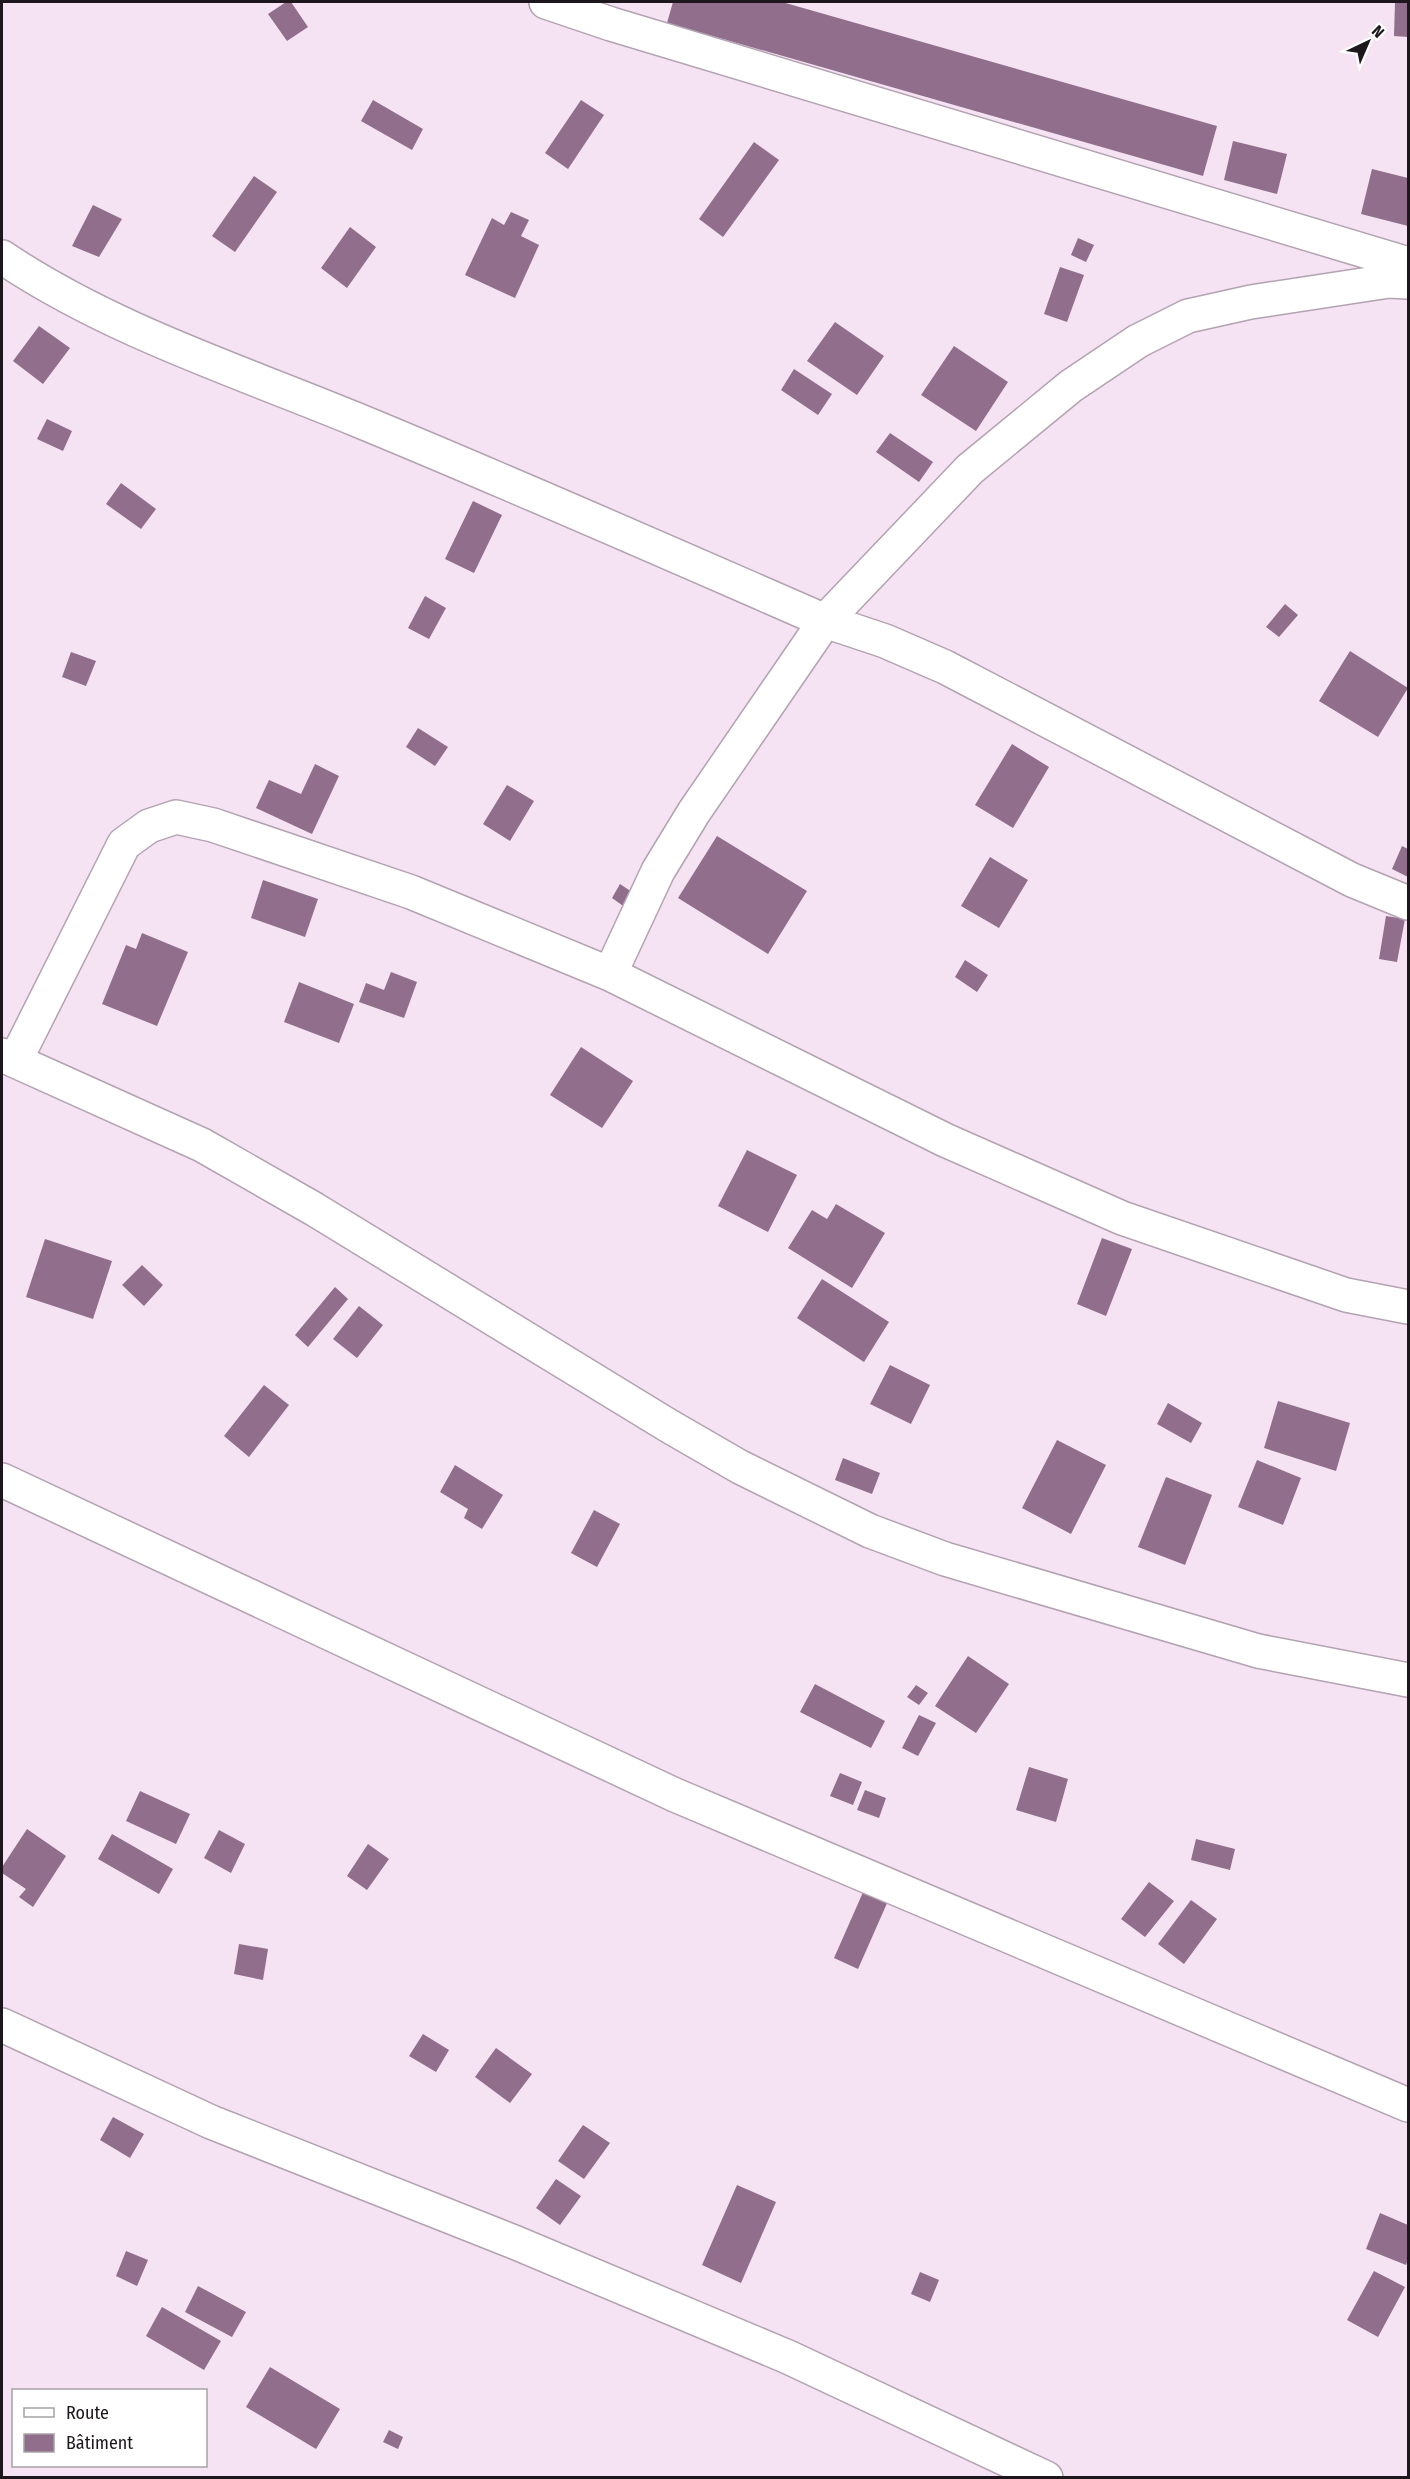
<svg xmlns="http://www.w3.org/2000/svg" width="1410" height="2479" viewBox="0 0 1410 2479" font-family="'Fira Sans Condensed',sans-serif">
<rect width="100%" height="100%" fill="#f5e3f3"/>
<path fill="#906e8c" d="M286,2H291L308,27L287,41L268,14Z
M673,2H782L1217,126L1203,176L667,23Z
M1395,2H1408V37L1394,36Z
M373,100L423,129L412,150L361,121Z
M581,100L604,115L568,169L545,153Z
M1233,141L1287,154L1277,194L1224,180Z
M754,142L779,160L723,237L699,219Z
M1372,169L1408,178V226L1361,214Z
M254,176L277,192L235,252L212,236Z
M93,205L122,219L99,257L72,246Z
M511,212L529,220L521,236L539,245L515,298L465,275L492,218L504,225Z
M350,227L376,247L347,288L321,268Z
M1078,238L1094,245L1086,262L1071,255Z
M1060,267L1084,275L1067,322L1044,314Z
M835,322L884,356L857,395L807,361Z
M39,326L70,348L43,384L13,361Z
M954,346L1008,382L976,431L921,395Z
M794,369L832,394L818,415L781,390Z
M47,419L72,431L63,451L37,439Z
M890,433L933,462L919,482L876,452Z
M121,483L156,509L141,529L106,504Z
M473,501L502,515L474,573L445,559Z
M425,596L446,608L429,639L408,628Z
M1285,604L1298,615L1279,637L1266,627Z
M1350,651L1408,688L1378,737L1319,701Z
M71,652L96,661L86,686L62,677Z
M418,728L448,747L435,766L406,747Z
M1012,744L1049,767L1013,828L975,805Z
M315,764L339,776L312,834L256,808L269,780L301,794Z
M507,785L534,801L510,841L483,824Z
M717,836L807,891L768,954L678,898Z
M1402,846L1408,849V877L1392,869Z
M990,857L1028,880L999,928L961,906Z
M263,880L318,899L305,937L251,918Z
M620,884L635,894L626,908L612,898Z
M1386,916L1405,919L1397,962L1379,959Z
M142,933L188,952L157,1026L102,1004L126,945L136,949Z
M965,960L988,975L977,992L955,977Z
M391,972L417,982L404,1018L359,1002L366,983L384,990Z
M299,982L354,1004L339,1043L284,1022Z
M581,1047L633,1081L602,1128L550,1095Z
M747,1150L797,1175L768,1232L718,1206Z
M836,1204L885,1233L852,1288L788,1248L812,1210L827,1219Z
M1102,1238L1132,1249L1106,1316L1077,1304Z
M45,1239L112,1261L93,1319L26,1297Z
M142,1265L163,1285L144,1306L122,1285Z
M822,1279L889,1322L864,1362L797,1318Z
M335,1287L348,1299L308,1347L295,1335Z
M359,1306L383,1325L357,1358L333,1339Z
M890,1365L930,1385L911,1424L870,1404Z
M264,1385L289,1405L249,1457L224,1436Z
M1278,1401L1350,1423L1336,1471L1264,1448Z
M1168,1403L1202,1423L1191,1443L1157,1424Z
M1057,1440L1106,1465L1071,1534L1022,1508Z
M843,1458L880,1473L872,1494L835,1480Z
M1257,1460L1301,1478L1283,1525L1238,1507Z
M455,1465L503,1495L482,1529L464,1518L468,1509L440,1492Z
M1166,1477L1212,1495L1185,1565L1138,1547Z
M594,1510L620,1524L597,1567L571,1553Z
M968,1656L1009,1684L976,1733L935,1706Z
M815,1684L885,1721L871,1748L800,1712Z
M916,1685L928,1693L919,1705L907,1697Z
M919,1715L936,1723L918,1756L902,1748Z
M1029,1767L1068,1779L1056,1822L1016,1810Z
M840,1773L862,1782L853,1805L830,1796Z
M865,1790L886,1798L879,1818L857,1810Z
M140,1791L190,1814L176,1844L126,1821Z
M27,1829L66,1856L33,1907L19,1897L26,1889L2,1873V1867Z
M219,1830L245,1844L231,1873L204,1858Z
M112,1834L173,1869L159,1894L98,1859Z
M1196,1839L1235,1849L1230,1870L1191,1860Z
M368,1844L389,1859L367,1890L347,1876Z
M1149,1882L1174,1901L1145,1937L1121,1919Z
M864,1890L888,1901L858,1969L834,1958Z
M1191,1900L1217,1919L1184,1964L1158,1944Z
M239,1944L268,1949L263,1980L234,1974Z
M423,2034L449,2050L436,2072L409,2056Z
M496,2048L532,2074L510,2103L475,2077Z
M113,2117L144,2134L130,2158L100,2140Z
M583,2125L610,2143L584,2179L558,2161Z
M556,2179L581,2196L560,2225L536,2208Z
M737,2185L776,2202L741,2283L702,2265Z
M1380,2213L1408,2225V2259L1406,2265L1366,2249Z
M126,2251L148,2260L137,2286L116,2276Z
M1374,2271L1405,2287L1378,2337L1347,2320Z
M920,2272L939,2280L930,2302L911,2294Z
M198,2286L246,2312L232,2337L185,2312Z
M162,2307L221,2341L204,2370L146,2336Z
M270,2367L340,2409L316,2449L246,2407Z
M389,2430L403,2437L398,2449L383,2442Z"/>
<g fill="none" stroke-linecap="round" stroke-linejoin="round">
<defs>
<path id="minor" d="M546,2L611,24L1408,264
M2,257C109,329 236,370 355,419C513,484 669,553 825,621L885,641L945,667L1352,880L1408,903
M610,974L658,871L694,812L825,621L970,469L1071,386L1138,341L1188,316L1251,302L1389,281L1408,282
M2,1055L202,1145L314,1209L669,1426L740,1467L870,1531L945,1559L1258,1651L1408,1680
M15,1061L124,844L149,826L176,817L213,825L411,892L610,974L945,1140L1122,1218L1346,1295L1408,1307
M2,1480L675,1795L1408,2105
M2,2025L211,2122L514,2242L788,2357L1046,2478"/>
</defs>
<use href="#minor" stroke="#b3a2b1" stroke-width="36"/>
<use href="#minor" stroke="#fff" stroke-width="33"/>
</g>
<rect width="1410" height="2479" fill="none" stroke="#1d171d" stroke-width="6"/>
<rect x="12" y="2389" width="195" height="78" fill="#ffffff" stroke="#a5a2a5" stroke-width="1.5"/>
<rect x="24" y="2408" width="30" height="9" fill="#ffffff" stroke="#a5a2a5" stroke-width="1.5"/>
<text x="66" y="2419" font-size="18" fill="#1d171d">Route</text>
<rect x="24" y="2434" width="30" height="18" fill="#906e8c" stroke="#a5a2a5" stroke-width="1.5"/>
<text x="66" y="2449" font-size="18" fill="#1d171d">Bâtiment</text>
<g transform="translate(1368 42) rotate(44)" stroke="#ffffff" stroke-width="4.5" paint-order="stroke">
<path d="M0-4.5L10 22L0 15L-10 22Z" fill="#1d171d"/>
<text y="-9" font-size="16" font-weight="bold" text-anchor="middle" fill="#1d171d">N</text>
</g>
</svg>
